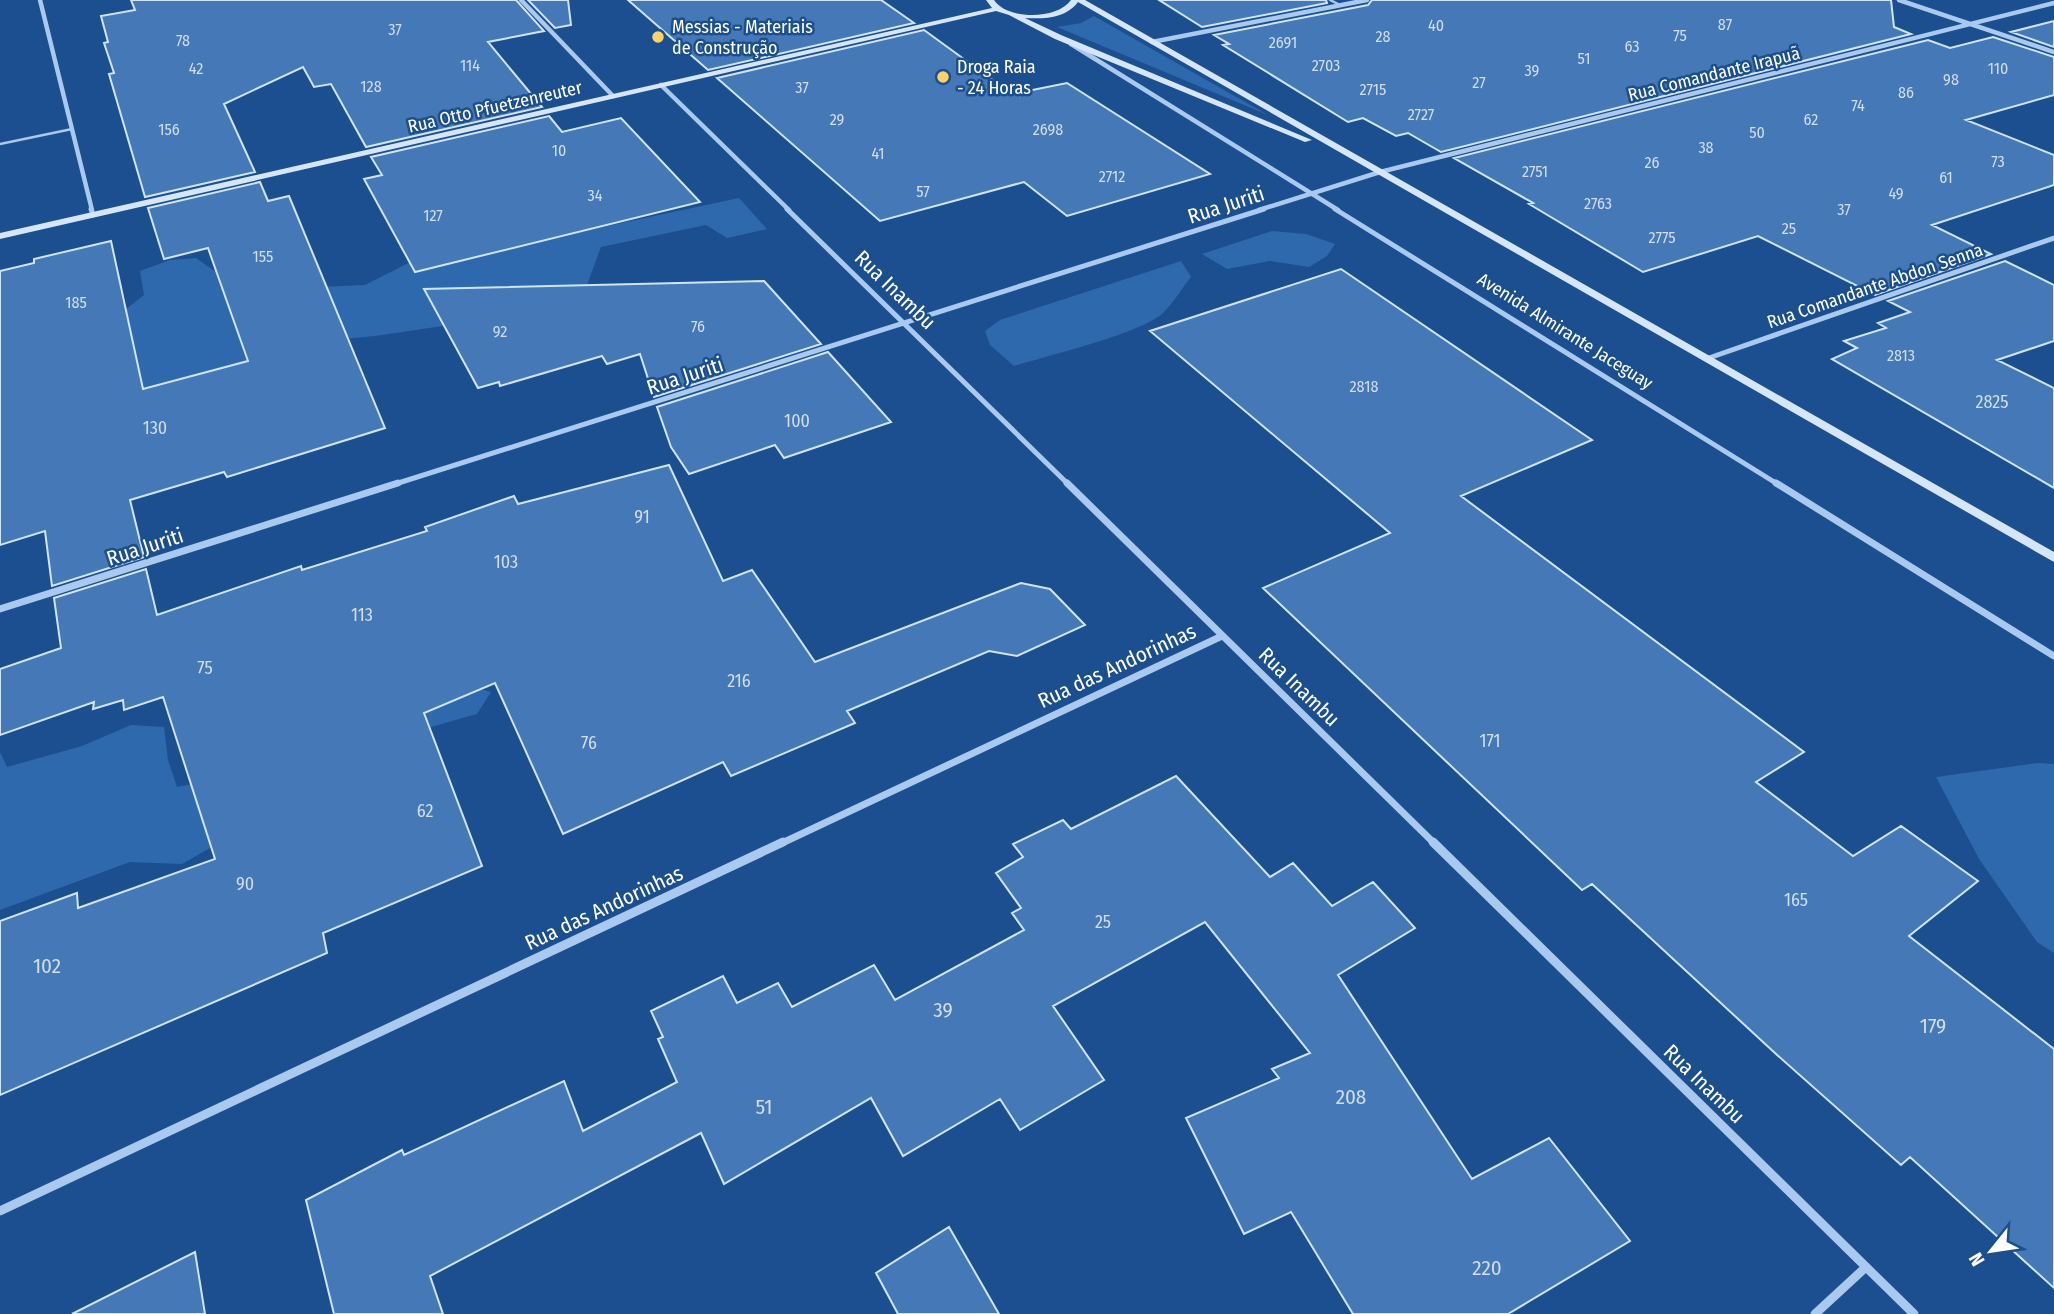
<svg xmlns="http://www.w3.org/2000/svg" width="2054" height="1314" viewBox="0 0 2054 1314" font-family="'Fira Sans Condensed',sans-serif">
<rect width="100%" height="100%" fill="#1b4f8f"/>
<path fill="#2e69ad" d="M1094,16L1268,115L1057,27L1081,23Z
M739,198L767,229L727,238L706,225L601,247L587,285L524,297L470,322L375,336L290,344L143,405L97,332L144,295L140,271L170,260L196,258L213,270L272,289L365,285L438,248L551,238Z
M1272,231L1306,234L1335,244L1327,256L1309,267L1270,261L1227,269L1202,254Z
M1181,261L1191,277C1182,288 1174,302 1164,312C1144,333 1046,356 1014,366L990,345L985,331L1000,320Z
M463,684L491,692L477,714L413,732L182,864L130,862L0,910V752L7,767L82,746L131,725L164,727L168,760L177,787L232,776Z
M2038,763L2054,764V953L2037,942L1979,859L1936,777Z"/>
<path fill="#4478b7" stroke="#cfe3fa" stroke-width="2" d="M131,0H516L544,31L488,42L542,107L366,147L331,84L314,87L303,67L224,104L255,172L145,197L109,74L114,73L104,43L108,42L101,16L135,10Z
M528,0H568L571,25L555,28Z
M628,0H881L914,23L708,70Z
M1159,0H1326L1327,3L1202,27Z
M1372,0H1891L1894,27L1911,34L1441,152L1408,133L1396,136L1363,118L1348,122L1223,45L1229,44L1214,35L1368,5Z
M2054,21V47L2011,32Z
M924,30L1012,94L1067,83L1210,174L1067,216L1024,182L880,221L717,78Z
M1993,37L2054,57V95L1966,120L2054,155V185L1932,225L1991,254L1875,295L1758,236L1643,272L1529,204L1533,203L1454,158L1928,40L1950,48Z
M549,116L562,132L621,118L700,202L415,272L364,179L382,175L371,157Z
M260,182L268,201L289,196L385,428L227,477L224,472L130,500L144,557L52,586L45,531L0,545V271L34,263V259L111,241L143,389L248,361L208,248L164,259L148,208Z
M2005,261L2054,285V341L1997,360L2054,388V488L1832,359L1857,348L1844,341L1886,328L1878,323L1910,312L1888,301Z
M1341,269L1592,440L1461,496L1804,752L1756,782L1853,856L1901,826L1978,881L1909,936L2054,1049V1288L1910,1157L1901,1165L1776,1054L1592,884L1582,890L1263,588L1390,533L1150,331Z
M764,281L821,344L654,397L640,354L607,364L602,356L500,386L499,382L478,388L424,289Z
M828,352L891,422L784,458L775,445L689,474L671,447L657,407Z
M669,465L723,581L752,570L815,662L1021,583L1050,589L1085,625L1017,656L989,651L847,711L855,723L731,776L723,762L563,834L495,683L424,713L482,866L323,933L327,953L0,1095V921L77,893L78,908L215,859L163,697L124,710L123,700L93,709L94,702L0,735V669L61,648L54,598L146,569L157,615L301,566L302,570L427,531L425,527L514,496L518,504Z
M1176,776L1270,877L1293,863L1332,906L1373,882L1415,928L1338,975L1472,1179L1549,1138L1630,1241L1508,1314H1353L1291,1212L1244,1234L1186,1118L1279,1078L1272,1069L1310,1053L1205,922L1053,1006L1104,1080L1020,1130L1000,1099L903,1156L871,1098L724,1184L701,1133L430,1276L443,1314H334L306,1200L402,1150L404,1155L564,1081L583,1131L677,1082L658,1039L663,1037L651,1011L723,976L737,1003L778,983L792,1007L874,965L895,1000L1024,930L1012,913L1021,908L996,873L1023,857L1013,844L1063,820L1071,829Z
M949,1227L999,1314H898L876,1273Z
M195,1252L205,1314H72Z"/>
<g fill="none" stroke-linecap="round" stroke-linejoin="round">
<path stroke="#a9c9ee" stroke-width="2.5" d="M1330,0L1340,5
M0,144L72,129"/>
<path stroke="#a9c9ee" stroke-width="4.5" d="M40,0L92,210
M521,0L613,96
M1899,0L2054,52
M1152,42L1367,0
M1071,44L1338,210
M661,85L789,210
M1259,210L1380,172L2054,3"/>
<path stroke="#a9c9ee" stroke-width="5" d="M91,209L93,215
M787,209L1069,485
M1335,209L1779,485
M1706,359L2054,238
M392,485L1264,209"/>
<path stroke="#a9c9ee" stroke-width="7" d="M1067,483L1435,844
M1776,483L2054,656
M0,609L398,483
M780,844L1222,636"/>
<path stroke="#a9c9ee" stroke-width="9" d="M1433,842L1914,1314
M0,1211L783,842
M1815,1314L1866,1267"/>
<path fill="#d6e6fa" fill-rule="evenodd" d="M986,0H994C1007,20 1057,20 1071,0H1085L2054,552V562L1078,2C1065,19 1044,19 1025,18L1061,35L1312,140L1305,142L1055,39L1009,15L996,11L0,239V233L992,8Z"/>
</g>
<g fill="#ffd166" stroke="#1b4f8f" stroke-width="2.5">
<circle cx="658" cy="37" r="7"/>
<circle cx="943" cy="77" r="7"/>
</g>
<g text-anchor="middle" stroke-width="5" stroke-linejoin="round" paint-order="stroke">
<g font-size="16" fill="#d0dded">
<text x="1725" y="30">87</text>
<text x="1436" y="31">40</text>
<text x="395" y="35">37</text>
<text x="1680" y="41">75</text>
<text x="1383" y="42">28</text>
<text x="183" y="46">78</text>
<text x="1283" y="48">2691</text>
<text x="1632" y="52">63</text>
<text x="1584" y="64">51</text>
<text x="470" y="71">114</text>
<text x="1326" y="71">2703</text>
<text x="196" y="74">42</text>
<text x="1998" y="74">110</text>
<text x="1532" y="76">39</text>
<text x="1951" y="85">98</text>
<text x="1479" y="88">27</text>
<text x="371" y="92">128</text>
<text x="802" y="93">37</text>
<text x="1373" y="95">2715</text>
<text x="1906" y="98">86</text>
<text x="1858" y="111">74</text>
<text x="1421" y="120">2727</text>
<text x="837" y="125">29</text>
<text x="1811" y="125">62</text>
<text x="169" y="135">156</text>
<text x="1048" y="135">2698</text>
<text x="1757" y="138">50</text>
<text x="1706" y="153">38</text>
<text x="559" y="156">10</text>
<text x="878" y="159">41</text>
<text x="1998" y="167">73</text>
<text x="1652" y="168">26</text>
<text x="1535" y="177">2751</text>
<text x="1112" y="182">2712</text>
<text x="1946" y="183">61</text>
<text x="923" y="197">57</text>
<text x="1896" y="199">49</text>
<text x="595" y="201">34</text>
<text x="1598" y="209">2763</text>
<text x="1844" y="215">37</text>
<text x="433" y="221">127</text>
<text x="1789" y="234">25</text>
<text x="1662" y="243">2775</text>
<text x="263" y="262">155</text>
<text x="76" y="308">185</text>
<text x="698" y="332">76</text>
<text x="500" y="337">92</text>
<text x="1901" y="361">2813</text>
<text x="1364" y="392">2818</text>
</g>
<g font-size="18" fill="#fff" stroke="#1b4f8f" text-anchor="start">
<text x="672" y="33">Messias - Materiais<tspan x="672" dy="21">de Construção</tspan></text>
<text x="957" y="73">Droga Raia<tspan x="957" dy="21">- 24 Horas</tspan></text>
</g>
<g font-size="18" fill="#fff" stroke="#1b4f8f">
<text transform="translate(1714 74) rotate(-14)" y="6">Rua Comandante Irapuã</text>
<text transform="translate(495 107) rotate(-13)" y="6">Rua Otto Pfuetzenreuter</text>
<text transform="translate(1875 286) rotate(-19)" y="6">Rua Comandante Abdon Senna</text>
<text transform="translate(1565 331) rotate(32)" y="6">Avenida Almirante Jaceguay</text>
</g>
<g font-size="18" fill="#d0dded">
<text x="1992" y="408">2825</text>
<text x="797" y="427">100</text>
<text x="155" y="434">130</text>
<text x="642" y="523">91</text>
<text x="506" y="568">103</text>
<text x="362" y="621">113</text>
<text x="205" y="674">75</text>
<text x="739" y="687">216</text>
<text x="1490" y="747">171</text>
<text x="589" y="749">76</text>
<text x="425" y="817">62</text>
<text x="245" y="890">90</text>
<text x="1796" y="906">165</text>
<text x="1103" y="928">25</text>
</g>
<g font-size="21" fill="#fff" stroke="#1b4f8f">
<text transform="translate(1226 205) rotate(-18)" y="7">Rua Juriti</text>
<text transform="translate(895 290) rotate(44)" y="7">Rua Inambu</text>
<text transform="translate(685 376) rotate(-18)" y="7">Rua Juriti</text>
<text transform="translate(145 547) rotate(-18)" y="7">Rua Juriti</text>
<text transform="translate(1117 666) rotate(-25)" y="7">Rua das Andorinhas</text>
<text transform="translate(1299 687) rotate(44)" y="7">Rua Inambu</text>
<text transform="translate(604 908) rotate(-25)" y="7">Rua das Andorinhas</text>
<text transform="translate(1704 1084) rotate(44)" y="7">Rua Inambu</text>
</g>
<g font-size="21" fill="#d0dded">
<text x="47" y="973">102</text>
<text x="943" y="1017">39</text>
<text x="1933" y="1033">179</text>
<text x="1351" y="1104">208</text>
<text x="764" y="1114">51</text>
<text x="1487" y="1275">220</text>
</g>
</g>
<g transform="translate(1991 1251) rotate(240)" stroke="#1b4f8f" stroke-width="5" paint-order="stroke">
<path d="M0-5L12 26L0 18L-12 26Z" fill="#ffffff"/>
<text y="-10" font-size="19" font-weight="bold" text-anchor="middle" fill="#ffffff">N</text>
</g>
</svg>
